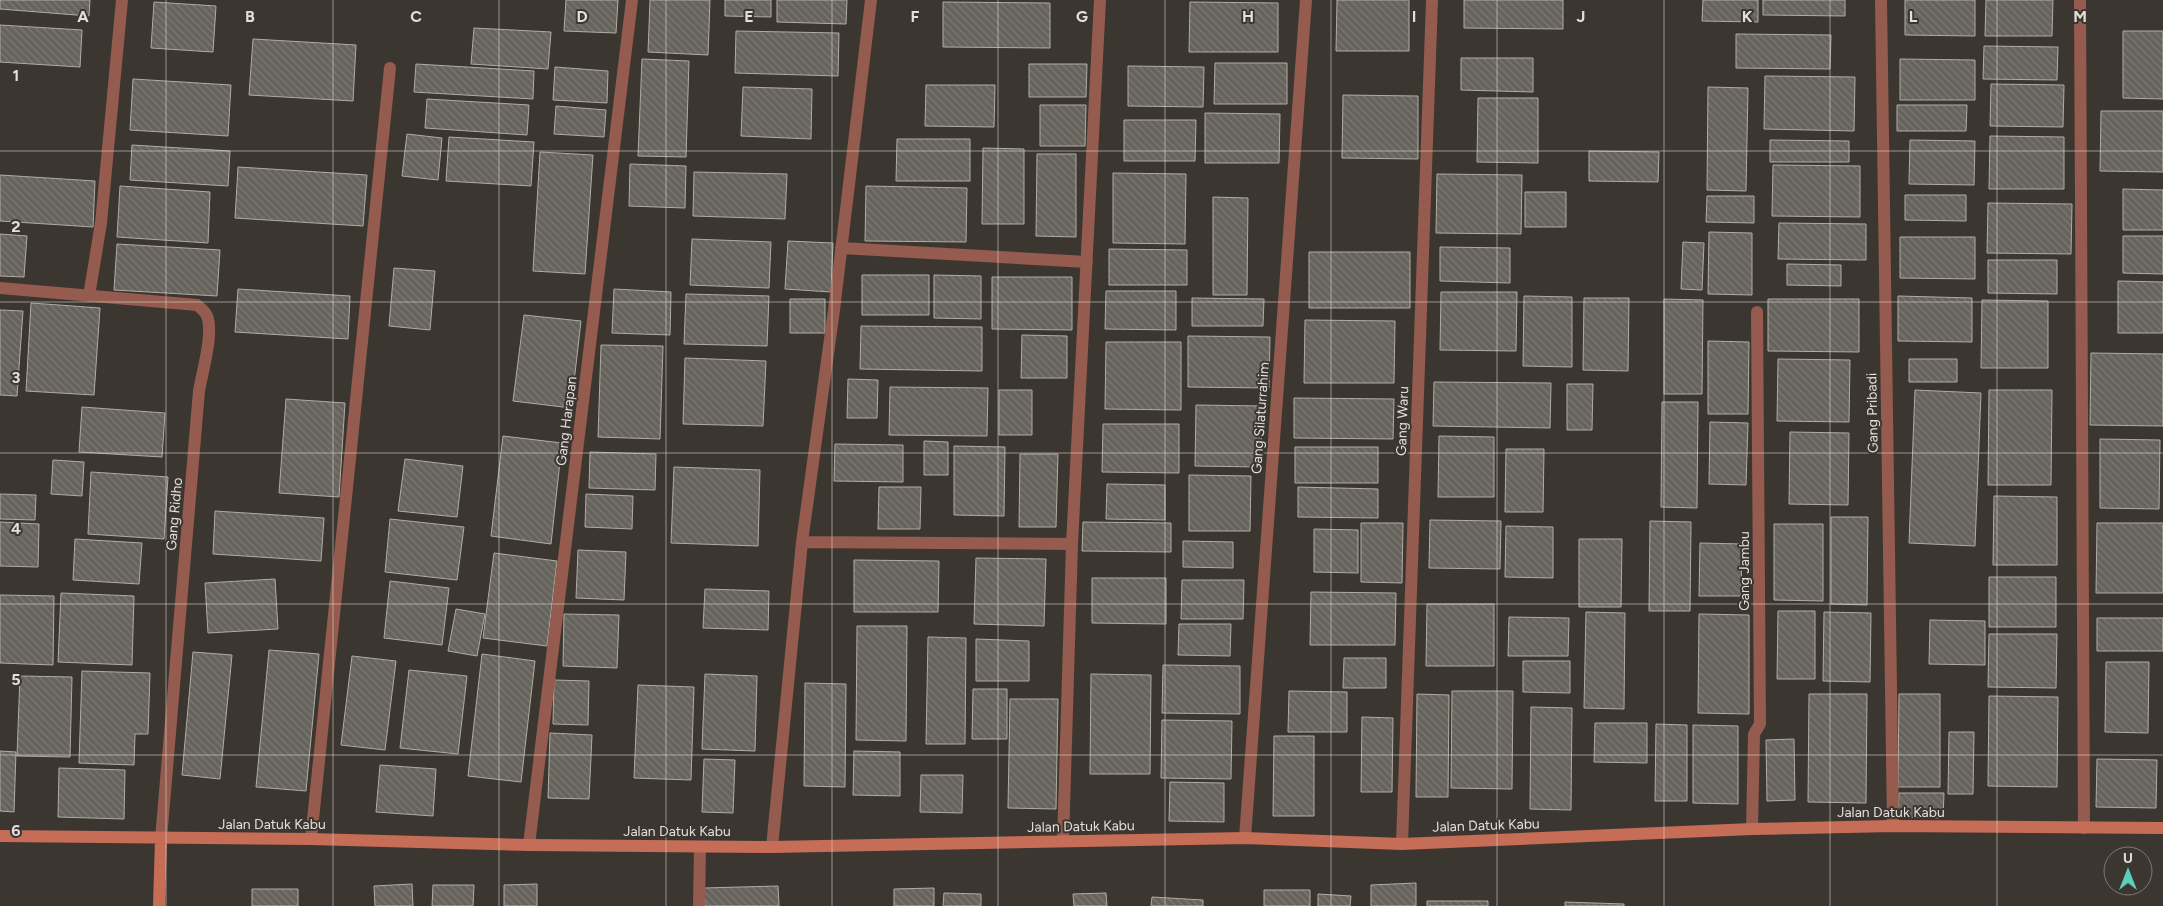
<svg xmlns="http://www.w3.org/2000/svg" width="2163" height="906" viewBox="0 0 2163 906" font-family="Figtree,sans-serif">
<defs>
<pattern id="building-back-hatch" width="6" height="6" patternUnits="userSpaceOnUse" patternTransform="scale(1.25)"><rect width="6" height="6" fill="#66635c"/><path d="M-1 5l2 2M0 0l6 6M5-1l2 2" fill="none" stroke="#7c7973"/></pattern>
</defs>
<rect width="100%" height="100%" fill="#3c3631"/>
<path fill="url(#building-back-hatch)" stroke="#b0aca5" d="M0,0H90L89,16L0,9Z
M566,0H618L616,33L564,31Z
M650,0H710L708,55L648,52Z
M725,0H771V17L725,16Z
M777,0H847L846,24L777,22Z
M1337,0H1409V51H1336Z
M1464,0H1563V29L1464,28Z
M1703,0H1758V22L1702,21Z
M1763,0H1845V16L1763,15Z
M1905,0H1975V36L1905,35Z
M1986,0H2053L2052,36H1985Z
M154,2L216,6L213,52L151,48Z
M943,2L1050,3V48L943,47Z
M1190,2L1278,3V52H1189Z
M0,25L82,30L80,67L0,62Z
M474,28L551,32L548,69L471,64Z
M736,31L839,33L838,76L735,73Z
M2123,31H2163V99L2123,98Z
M1736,34L1831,35L1830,69L1736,68Z
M253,39L356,45L353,101L249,95Z
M1984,46L2058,47L2057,80L1983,79Z
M1461,58H1533V92L1461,90Z
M642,59L689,61L686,157L638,156Z
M1900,59L1975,60V100H1900Z
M1215,63H1287V104H1214Z
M416,64L534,71L533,99L414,92Z
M1029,64H1087L1086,97H1029Z
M1128,66L1204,67L1203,107L1128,106Z
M555,67L608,71L607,103L553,100Z
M1765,76L1855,77L1854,131L1764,129Z
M133,79L231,85L228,136L130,130Z
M1991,84L2064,85L2063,127L1990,126Z
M926,85H995L994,127L925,126Z
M743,87L812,89L811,139L741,136Z
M1708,87L1748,88L1746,191L1707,190Z
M1343,95L1418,96V159L1342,158Z
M1478,98H1538V163L1477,162Z
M427,99L529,105L527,135L425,128Z
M1040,105H1086L1085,146H1040Z
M1897,105H1967L1966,131H1897Z
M556,106L606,110L604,137L554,134Z
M2101,111H2163V172L2100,171Z
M1205,113L1280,114L1279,163H1205Z
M1124,120H1196L1195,161H1124Z
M407,134L442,138L438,180L402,176Z
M1990,136L2064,137V189H1989Z
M449,137L534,142L531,186L446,181Z
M897,139H970V181H896Z
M1770,140L1849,141V162H1770Z
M1910,140L1975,141L1974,185L1909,184Z
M132,145L230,151L228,186L130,180Z
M983,148L1024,149V224H982Z
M1589,151L1659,152L1658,182L1589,181Z
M540,152L593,155L585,274L533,271Z
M1037,154H1076V237L1036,236Z
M630,164L686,166L685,208L629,206Z
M1773,165L1860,166V217L1772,216Z
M238,167L367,175L363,226L235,218Z
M694,172L787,174L785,219L693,216Z
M1113,173L1186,174L1185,244L1113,243Z
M1437,174L1522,175L1521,234L1436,233Z
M0,175L95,181L93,227L0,221Z
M120,186L210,192L208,243L117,237Z
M866,186L967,188L966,242L865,241Z
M2123,189L2163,190V230H2123Z
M1525,192H1566V227H1525Z
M1905,195H1966V221L1905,220Z
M1707,196H1754V223L1706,222Z
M1213,197L1248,198L1247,295H1213Z
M1988,203L2072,204L2071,254L1987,253Z
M1779,223L1866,224V260L1778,259Z
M1709,232L1752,233V295L1708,294Z
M0,234L27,236L24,277L0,276Z
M2123,236H2163V274L2123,273Z
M1900,237H1975V279L1900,278Z
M692,239L771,242L769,288L690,285Z
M788,241L833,243L831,292L785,289Z
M1683,242L1704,243L1702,290L1681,289Z
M117,244L220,250L217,296L114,290Z
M1440,247L1510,248V283L1440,281Z
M1109,249L1187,250V285H1109Z
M1309,252H1410V308H1309Z
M1988,260H2057V294L1988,293Z
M1787,264L1841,265V286L1787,285Z
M394,268L435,271L430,330L389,326Z
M862,275H929V315H862Z
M934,275L981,276V319L934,318Z
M992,277H1072V330L992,329Z
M2118,281L2163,282V333H2118Z
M238,289L350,296L348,339L235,332Z
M614,289L671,292L670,335L612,333Z
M1106,291H1176V330L1105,329Z
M1441,292H1517L1516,351L1440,350Z
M686,294L769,296L767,346L684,344Z
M1524,296L1572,297V367L1523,366Z
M1898,296L1972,298V342L1898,341Z
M1192,298L1264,299L1263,326H1192Z
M1584,298H1629L1628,371L1583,370Z
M790,299H825V333H790Z
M1664,299L1703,300L1702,394H1664Z
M1768,299H1859V352L1768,351Z
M1982,300L2048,301V368H1981Z
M31,303L100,308L94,395L26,391Z
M0,310L23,311L17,396L0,395Z
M524,315L581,321L571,408L513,401Z
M1305,320L1395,321L1394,383H1304Z
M861,326L982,327V371L860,369Z
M1022,335L1067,336V378H1021Z
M1188,336L1270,337L1269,388L1188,387Z
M1708,341L1749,342L1748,414H1708Z
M1106,342H1181V410L1105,409Z
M601,345L663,346L660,439L598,437Z
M2091,353L2163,354V426L2090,425Z
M685,358L766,361L763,426L683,424Z
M1778,359L1850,360L1849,422L1777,421Z
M1909,359H1957V382H1909Z
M848,379L878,380L877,418H847Z
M1434,382L1551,383L1550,428L1433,426Z
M1567,384H1593L1592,430H1567Z
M890,387L988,388L987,436L889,435Z
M999,390H1032V435H999Z
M1915,390L1981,393L1975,546L1909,543Z
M1989,390H2052L2051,485H1988Z
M1294,398L1394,399L1393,439L1294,438Z
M286,399L345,403L339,497L279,493Z
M1662,402H1698L1697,508L1661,507Z
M1196,405L1262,406L1261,467L1195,466Z
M82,407L165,413L162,457L79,452Z
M1710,422L1748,423L1746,485L1709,484Z
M1103,424H1179V473L1102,472Z
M1790,432L1849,433L1848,505L1789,504Z
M503,436L562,443L551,544L491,536Z
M1439,436L1494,437V497H1438Z
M2100,439L2160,440L2159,509L2100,508Z
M924,441L948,442V475H924Z
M835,444L903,445V482L834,481Z
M954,446L1005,447L1004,516L954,515Z
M1295,447H1378V483H1295Z
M1506,449H1544L1543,512H1505Z
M590,452L656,454L655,490L589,488Z
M1020,454H1058L1056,527H1019Z
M405,459L463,466L457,517L398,511Z
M53,460L84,462L82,496L51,494Z
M674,467L760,470L758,546L671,543Z
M91,472L168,477L164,539L88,534Z
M1189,475L1251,476L1250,531H1189Z
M1107,484L1165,485V520L1106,519Z
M879,487H921L920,529H878Z
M1298,487L1378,489V518L1298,517Z
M0,494L36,495L35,520L0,519Z
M586,494L633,496L632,529L585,527Z
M1994,496L2057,497V565H1993Z
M215,511L324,518L321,561L213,554Z
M1831,517H1868L1867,605L1831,604Z
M390,519L464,527L457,580L385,572Z
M1430,520L1501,521L1500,569L1429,568Z
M1650,521L1691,522L1690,611H1649Z
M0,522L39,524L38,567L0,566Z
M1083,522L1171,523V552L1082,551Z
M1361,523H1403L1402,583L1361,582Z
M2097,523H2163V593H2096Z
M1774,524H1823V601L1774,600Z
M1506,526L1553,527V578L1505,577Z
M1314,529L1358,530V573L1314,572Z
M75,539L142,543L139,584L73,580Z
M1579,539H1622L1621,607H1579Z
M1183,541L1233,542V568L1183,567Z
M1700,543L1742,544L1741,596H1699Z
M578,550L626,552L624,600L576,598Z
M494,553L557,561L547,646L483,638Z
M976,558L1046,559L1044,626L974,624Z
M854,560L939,561L938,612H854Z
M1989,577H2056V627H1989Z
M1092,578H1166V624L1092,623Z
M275,579L278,629L208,633L205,583Z
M1182,580H1244L1243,619H1181Z
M390,581L449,588L442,645L384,638Z
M705,589L769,591L768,630L703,628Z
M1311,592L1396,593L1395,645H1310Z
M61,593L134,596L132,665L58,662Z
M0,595L54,596L53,665L0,663Z
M1427,604H1494V666H1426Z
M456,609L485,614L477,656L448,651Z
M1778,611H1815V679H1777Z
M1586,612L1625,613L1624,709L1584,708Z
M1824,612L1871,613L1870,682L1823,681Z
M564,614L619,615L617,668L563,666Z
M1699,614L1749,615V714L1698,713Z
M1509,617L1569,618L1568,656H1508Z
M2097,618H2163V651H2097Z
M1930,620L1985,621V665L1929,664Z
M1179,624H1231L1230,656L1178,655Z
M857,626H907L906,741L856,740Z
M1989,634H2057L2056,688L1988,687Z
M928,637L966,638L965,744H926Z
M976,639L1029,641V681H976Z
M269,650L319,654L306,791L256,787Z
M193,652L232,655L220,779L182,775Z
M482,654L535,661L521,782L468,776Z
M352,656L396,661L385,750L341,745Z
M1344,658H1386V688H1343Z
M1523,661H1570V693L1523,692Z
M2106,662H2149L2148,733L2105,732Z
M1163,665L1240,666V714L1162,713Z
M409,670L467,676L458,754L400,748Z
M82,671L150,673L148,734H135L134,765L79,763Z
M705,674L757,676L755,751L702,749Z
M1091,674L1151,675L1150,774H1090Z
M20,676L72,677L70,757L17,756Z
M554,680L589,681L588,725L553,724Z
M805,683L846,684L845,787L804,786Z
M638,685L694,687L691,780L634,778Z
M973,689H1007V739H972Z
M1289,691L1347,692V732H1288Z
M1452,691H1513L1512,789L1451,788Z
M1417,694L1449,695L1448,797H1416Z
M1809,694H1867L1866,803L1808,802Z
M1899,694H1940V787H1898Z
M1989,696L2058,697L2057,787L1988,786Z
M1010,699H1058L1056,809L1008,808Z
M1531,707L1572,708L1571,810L1530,809Z
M1362,717L1393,718L1392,792H1361Z
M1162,720L1232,721L1231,779L1161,778Z
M1595,723H1647V763L1594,762Z
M1656,724L1687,725V801H1655Z
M1693,725L1738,726V804L1693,803Z
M1949,732H1974L1973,794H1948Z
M550,733L592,735L589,799L548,798Z
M1274,736H1314V816H1273Z
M1794,739L1795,800L1767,801L1766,740Z
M0,751L16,752L14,812L0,811Z
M854,751L900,752V796L853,795Z
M704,759L735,760L733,813L702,812Z
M2097,759L2157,760L2156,808L2096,807Z
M380,765L436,769L433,816L376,812Z
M59,768L125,770L124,819L58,817Z
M921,775H963L962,813L920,812Z
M1170,782L1224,783V822L1169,821Z
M1899,793H1944L1943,818L1898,817Z
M1416,883V906H1371V885Z
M412,884L413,906H375L374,886Z
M537,884V906H504V885Z
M433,885H474L473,906H432Z
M778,886L779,906H705L704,888Z
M934,888V906H894V889Z
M252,889H298V906H252Z
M1264,890H1310V906H1264Z
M944,893L981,894V906H943Z
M1106,893L1107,906H1074L1073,894Z
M1318,894L1351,896L1350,906H1318Z
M1152,897L1203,900V906H1151Z
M1427,901H1488V906H1427Z
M1565,902L1624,904V906H1565Z"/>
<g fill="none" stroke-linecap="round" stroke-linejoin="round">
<path stroke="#945b4e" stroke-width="12" d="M1881,0L1893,826
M2080,0L2084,828
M841,248L1087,262
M0,288L197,305C201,308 205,311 207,316C214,333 202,373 199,391L161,839
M89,296L101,223L122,0
M802,542L1072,544
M1752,829L1754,734L1760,724L1757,312
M1245,838L1306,0
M311,839L390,68
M1063,841L1072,544L1100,0
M1402,844L1432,0
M529,845L632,0
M772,847L802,542L834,310L871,0
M699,906L700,847"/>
<path stroke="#c66d58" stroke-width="12" d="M0,836L311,839L529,845L772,847L1245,838L1402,844L1752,829L1893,826L2163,828
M159,906L161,839"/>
</g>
<path fill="none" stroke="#e3dfdc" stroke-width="1" stroke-opacity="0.55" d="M166,0V906M333,0V906M499,0V906M666,0V906M832,0V906M998,0V906M1165,0V906M1331,0V906M1497,0V906M1664,0V906M1830,0V906M1997,0V906M0,151H2163M0,302H2163M0,453H2163M0,604H2163M0,755H2163"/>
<g text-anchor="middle" stroke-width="4" stroke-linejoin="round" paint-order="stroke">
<g font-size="14" fill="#e3dfdc" stroke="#3c3631">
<text transform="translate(1872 413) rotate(-91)" y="5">Gang Pribadi</text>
<text transform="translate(1260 418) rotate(-86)" y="5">Gang Silaturrahim</text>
<text transform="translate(566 421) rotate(-83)" y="5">Gang Harapan</text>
<text transform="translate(1402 421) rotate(-88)" y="5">Gang Waru</text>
<text transform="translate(174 514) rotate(-85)" y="5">Gang Ridho</text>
<text transform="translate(1744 571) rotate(-90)" y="5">Gang Jambu</text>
<text x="1891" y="817">Jalan Datuk Kabu</text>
<text x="272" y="829">Jalan Datuk Kabu</text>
<text transform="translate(1486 825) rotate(-2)" y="5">Jalan Datuk Kabu</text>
<text transform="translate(1081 826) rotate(-1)" y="5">Jalan Datuk Kabu</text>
<text x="677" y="836">Jalan Datuk Kabu</text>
</g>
</g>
<g font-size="16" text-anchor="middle" font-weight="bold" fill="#e3dfdc" stroke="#3c3631" stroke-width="4" stroke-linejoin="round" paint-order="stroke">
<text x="83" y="22">A</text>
<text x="250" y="22">B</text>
<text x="416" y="22">C</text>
<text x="582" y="22">D</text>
<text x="749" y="22">E</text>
<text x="915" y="22">F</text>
<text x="1082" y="22">G</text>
<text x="1248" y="22">H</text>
<text x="1414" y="22">I</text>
<text x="1581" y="22">J</text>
<text x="1747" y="22">K</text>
<text x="1913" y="22">L</text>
<text x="2080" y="22">M</text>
<text x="16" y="81">1</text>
<text x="16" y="232">2</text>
<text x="16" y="383">3</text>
<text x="16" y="534">4</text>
<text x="16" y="685">5</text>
<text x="16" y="836">6</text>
</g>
<g transform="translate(2128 871)"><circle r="24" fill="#3c3631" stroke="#7f7a75"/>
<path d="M0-4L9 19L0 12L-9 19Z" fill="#5bcebc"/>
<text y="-8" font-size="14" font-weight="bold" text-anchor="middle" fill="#e3dfdc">U</text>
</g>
</svg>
